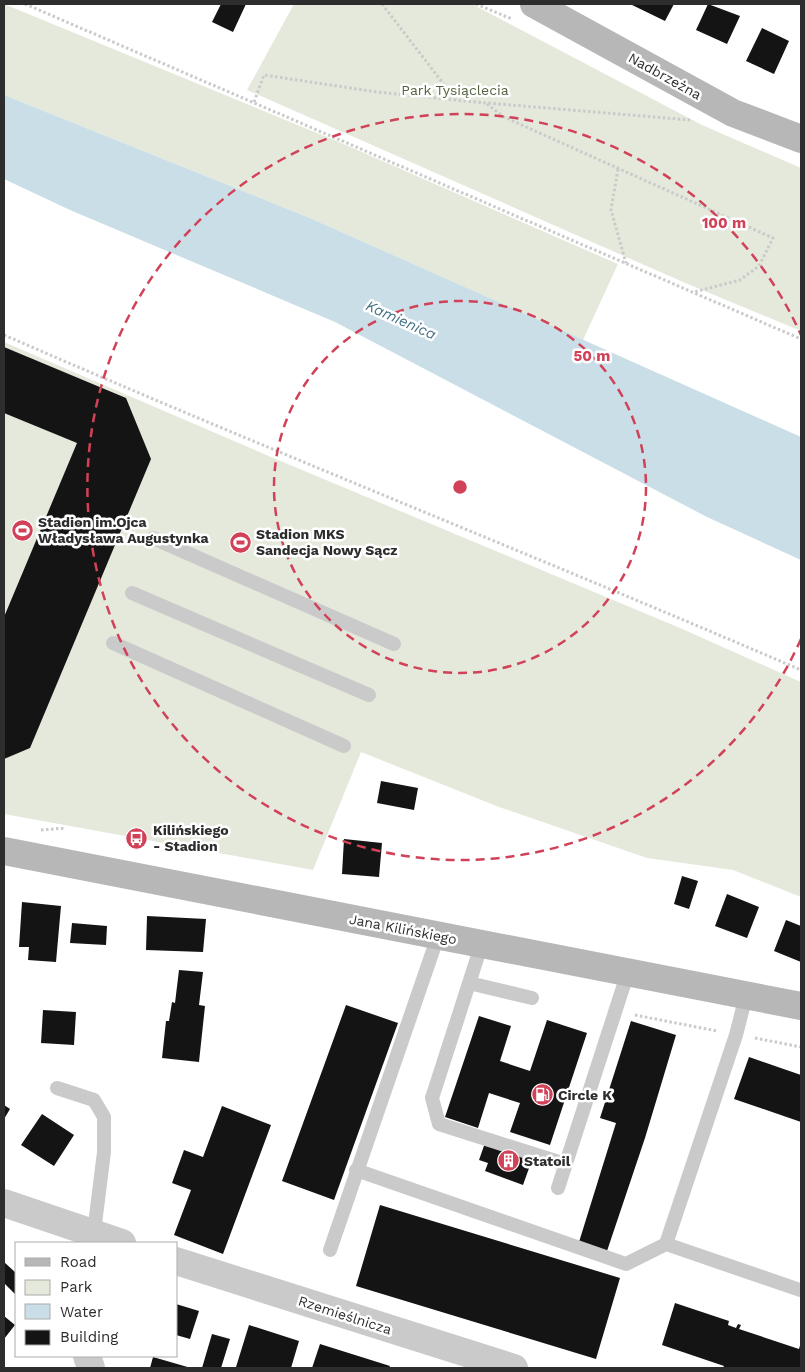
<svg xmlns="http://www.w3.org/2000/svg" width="805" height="1372" viewBox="0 0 805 1372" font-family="'Work Sans',sans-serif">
<rect width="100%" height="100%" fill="#fff"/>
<path fill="#e4e9dc" d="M4,4L339,142L618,264L583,340L310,218L4,95Z
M294,4H472L702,125L801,168V331L683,282L247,90Z
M4,342L271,457L680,628L801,682V897L733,870L647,858L499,807L361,752L313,870L4,814Z"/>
<path fill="#cadee7" d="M4,95L310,218L801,437V560L707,517L335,322L70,210L4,179Z"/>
<path fill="#141414" d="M221,4H246L233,32L212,22Z
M630,4H674L665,21Z
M708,4L740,16L727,44L696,30Z
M762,28L789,41L774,74L746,61Z
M4,347L126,398L151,459L30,748L4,759V617L77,443L4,413Z
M381,781L418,788L414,810L377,803Z
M344,839L382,843L379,877L342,874Z
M682,876L698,881L689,909L674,904Z
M727,894L759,907L747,938L715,926Z
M22,902L61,906L56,962L28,960L29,947H19Z
M147,916L206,919L203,952L146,950Z
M786,920L801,926V962L774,951Z
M72,923L107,926L106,945L70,943Z
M179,970L203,972L199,1005L205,1006L199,1062L162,1058L166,1021H169L172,1002L175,1003Z
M346,1005L398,1023L334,1200L282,1181Z
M43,1010L76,1012L74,1045L41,1043Z
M479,1016L511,1026L500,1061L530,1071L547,1020L587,1033L550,1145L510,1132L520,1103L489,1093L478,1128L445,1117Z
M631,1021L676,1035L645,1138L607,1251L579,1242L616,1123L600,1118Z
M749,1057L801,1075V1122L734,1099Z
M4,1105L10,1109L4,1119Z
M222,1106L271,1125L223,1254L174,1235L191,1190L172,1183L184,1150L203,1157Z
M42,1114L74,1135L54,1166L21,1145Z
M486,1140L533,1157L523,1185L485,1171L488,1163L479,1160Z
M380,1205L620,1278L596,1359L356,1286Z
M4,1262L16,1273L15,1294L4,1283Z
M675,1303L729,1321L728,1325L736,1328L738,1324L741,1325L739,1329L799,1349L801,1342V1368H723L724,1366L662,1345Z
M176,1304L199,1311L190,1339L176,1335Z
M4,1316L15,1325L4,1339Z
M249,1325L299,1341L291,1368L236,1367Z
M212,1334L230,1339L221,1368H202Z
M320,1344L390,1366L389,1368H312Z
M153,1357L191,1368H150Z"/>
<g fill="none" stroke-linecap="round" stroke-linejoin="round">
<path stroke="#cacaca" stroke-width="3" stroke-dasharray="2.5 2.5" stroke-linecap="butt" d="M25,4L801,339
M382,4L456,100
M476,4L512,19
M254,102L264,75L377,92L487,103L690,120
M487,104L504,117L773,238L759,266L740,280L694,292
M618,169L611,210L626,263
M4,335C268,450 536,556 801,670
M41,830L66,828
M635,1015L717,1031
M755,1038L801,1047"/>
<path stroke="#cacaca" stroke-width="14" d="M153,538L394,644
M132,593L369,695
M113,643L344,746
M482,943L432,1098L439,1124L565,1164
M469,983L532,998
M57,1088L94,1100L104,1117V1152L94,1232
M356,1170L626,1264L666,1244L736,1035L746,996
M558,1188L628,972
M666,1244L800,1290
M330,1250L438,936"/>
<path stroke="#cacaca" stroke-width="28" d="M4,1203L122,1243
M176,1261L514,1368
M87,1356L91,1368"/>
<path stroke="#b7b7b7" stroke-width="28" d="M534,4L733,113L801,139
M4,851L801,1006"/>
</g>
<g fill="none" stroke="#d14158" stroke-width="2.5" stroke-dasharray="9 6">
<circle cx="460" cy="487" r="186"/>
<path d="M801 639A373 373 0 1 1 801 335"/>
</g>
<defs>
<symbol id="stadium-disc" viewBox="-11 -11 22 22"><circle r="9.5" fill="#d14158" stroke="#fff"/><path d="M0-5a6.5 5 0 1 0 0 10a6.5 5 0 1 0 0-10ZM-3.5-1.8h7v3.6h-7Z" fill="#fff"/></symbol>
<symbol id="bus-disc" viewBox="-11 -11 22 22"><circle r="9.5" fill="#d14158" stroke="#fff"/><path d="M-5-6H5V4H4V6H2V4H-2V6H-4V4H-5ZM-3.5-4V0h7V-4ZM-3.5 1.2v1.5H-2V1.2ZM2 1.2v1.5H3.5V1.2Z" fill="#fff"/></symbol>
<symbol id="fuel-disc" viewBox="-11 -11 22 22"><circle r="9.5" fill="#d14158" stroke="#fff"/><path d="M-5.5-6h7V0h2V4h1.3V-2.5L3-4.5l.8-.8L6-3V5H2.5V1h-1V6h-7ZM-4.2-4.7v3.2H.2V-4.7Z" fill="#fff"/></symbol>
<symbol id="building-disc" viewBox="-11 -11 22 22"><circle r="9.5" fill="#d14158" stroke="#fff"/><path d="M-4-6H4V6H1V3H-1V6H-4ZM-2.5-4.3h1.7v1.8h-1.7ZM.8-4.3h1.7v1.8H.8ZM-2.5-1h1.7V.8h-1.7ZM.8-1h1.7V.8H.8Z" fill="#fff"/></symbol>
</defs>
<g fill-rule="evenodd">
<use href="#stadium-disc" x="10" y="518" width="25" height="25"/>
<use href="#stadium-disc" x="228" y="530" width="25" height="25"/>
<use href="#bus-disc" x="124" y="826" width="25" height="25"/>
<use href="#fuel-disc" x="530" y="1082" width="25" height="25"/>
<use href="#building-disc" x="496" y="1148" width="25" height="25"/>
</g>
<g text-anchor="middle" stroke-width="5" stroke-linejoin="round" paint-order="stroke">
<g font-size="14" fill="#2d2d2d" stroke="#fff">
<text transform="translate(665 76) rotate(29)" y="5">Nadbrzeżna</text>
<text transform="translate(403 929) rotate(11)" y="5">Jana Kilińskiego</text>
<text transform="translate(345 1315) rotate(18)" y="5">Rzemieślnicza</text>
</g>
<g font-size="14" fill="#53633f" stroke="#fff">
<text x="455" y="95">Park Tysiąclecia</text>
</g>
<g font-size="14" font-weight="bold" fill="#2d2d2d" stroke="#fff" text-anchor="start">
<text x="38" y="527">Stadion im.Ojca<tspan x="38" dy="16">Władysława Augustynka</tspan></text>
<text x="256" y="539">Stadion MKS<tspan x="256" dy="16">Sandecja Nowy Sącz</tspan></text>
<text x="153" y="835">Kilińskiego<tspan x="153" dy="16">- Stadion</tspan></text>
<text x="558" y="1100">Circle K</text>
<text x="524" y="1166">Statoil</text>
</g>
<g font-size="15" font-style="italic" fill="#447286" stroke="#fff">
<text transform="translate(401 320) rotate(24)" y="5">Kamienica</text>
</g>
</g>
<circle cx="460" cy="487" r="8" fill="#d14158" stroke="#fff" stroke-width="2.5"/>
<g font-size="15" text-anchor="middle" font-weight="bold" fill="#d14158" stroke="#fff" stroke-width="5" stroke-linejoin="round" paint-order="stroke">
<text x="724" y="228">100 m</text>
<text x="592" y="361">50 m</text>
</g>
<rect width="805" height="1372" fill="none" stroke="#2d2d2d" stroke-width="10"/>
<rect x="15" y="1242" width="162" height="115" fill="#ffffff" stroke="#ababab"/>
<rect x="25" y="1258" width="25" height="8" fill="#b7b7b7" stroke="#ababab"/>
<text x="60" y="1267" font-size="15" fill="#2d2d2d">Road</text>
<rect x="25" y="1280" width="25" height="15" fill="#e4e9dc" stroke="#ababab"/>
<text x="60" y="1292" font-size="15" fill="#2d2d2d">Park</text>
<rect x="25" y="1304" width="25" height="15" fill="#cadee7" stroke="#ababab"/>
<text x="60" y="1317" font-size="15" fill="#2d2d2d">Water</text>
<rect x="25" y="1330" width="25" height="15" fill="#141414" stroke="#ababab"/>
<text x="60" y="1342" font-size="15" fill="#2d2d2d">Building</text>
</svg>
